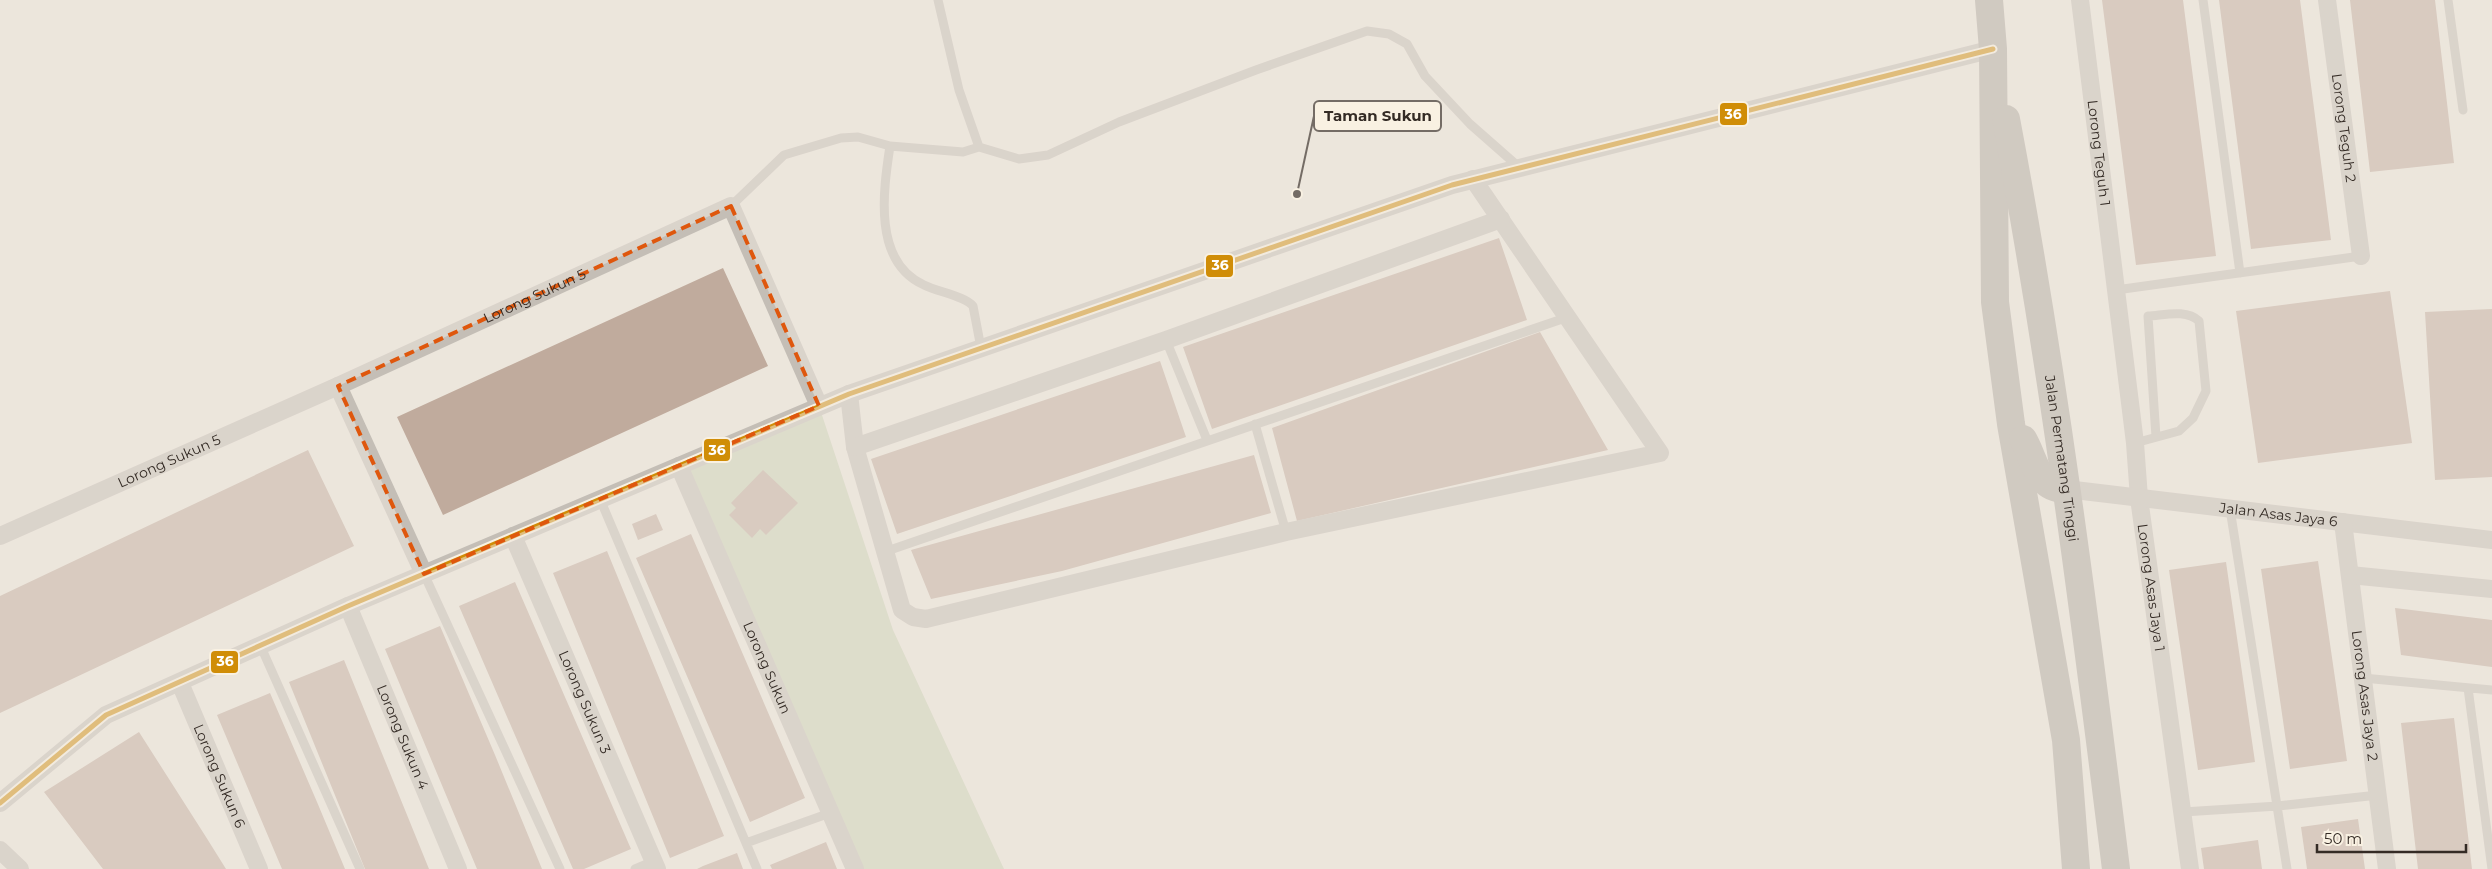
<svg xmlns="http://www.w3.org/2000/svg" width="2492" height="869" viewBox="0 0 2492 869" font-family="Montserrat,sans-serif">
<rect width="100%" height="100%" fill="#ece6dc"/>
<path fill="#cad2b6" d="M819,406L893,630L1004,869H855L679,466Z"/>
<path fill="#c0ab9d" d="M2102,0H2183L2216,256L2136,265Z
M2219,0H2300L2331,240L2251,249Z
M2350,0H2435L2454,163L2370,172Z
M1499,238L1527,320L1212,429L1183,347Z
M723,268L768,366L443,515L397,417Z
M2390,291L2412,443L2258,463L2236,311Z
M2492,309V477L2435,480L2425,312Z
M1540,332L1608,450L1297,521L1272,428Z
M1160,361L1186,437L897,534L871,459Z
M308,450L354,546L0,713V596Z
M1254,455L1271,513L1062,571L931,599L911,550Z
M763,470L798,503L766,535L760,529L752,538L729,515L736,508L731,503Z
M656,514L663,530L638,540L632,524Z
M691,534L805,798L750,822L636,558Z
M607,551L724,836L670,858L553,573Z
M2318,561L2347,761L2290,769L2261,569Z
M2226,562L2255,762L2198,770L2169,570Z
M515,582L631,849L584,869H573L459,606Z
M2395,608L2492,620V667L2401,655Z
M440,626L495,755L542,869H477L459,826L385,649Z
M344,660L429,869H365L289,682Z
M270,693L317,802L345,869H282L217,715Z
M2454,718L2472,869H2418L2401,723Z
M139,732L206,837L226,869H103L44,792Z
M2358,819L2365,869H2307L2301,827Z
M2258,840L2262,869H2204L2201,848Z
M826,842L837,869H772L770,865Z
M737,853L743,869H697L703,866Z"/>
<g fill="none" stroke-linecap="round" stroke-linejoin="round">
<path stroke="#c4beb6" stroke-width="9" d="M938,0L959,90L979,147L963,152L890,146C883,192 873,262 924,285C938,292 965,296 973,306L981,348
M2203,0L2240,273
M2448,0L2463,110
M979,147L1019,159L1048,155L1119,122L1256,70L1367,31L1389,34L1407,44L1425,76L1470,124L1520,168
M731,206L784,155L841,138L858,137L890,146
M2116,290L2361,256
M1166,340L1207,440
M1255,424L1286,532
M2135,443L2179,431L2193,418L2206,391L2199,321C2186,309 2165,315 2148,316L2156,437
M600,499L757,869
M2230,509L2287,869
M887,551L1568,317
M424,574L560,869
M261,647L360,869
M2363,678L2492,690
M2468,688L2492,869
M2183,812L2278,806L2378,795
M746,843L830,813
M635,869L654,861"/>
<g stroke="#c4beb6" stroke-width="18">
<path id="s1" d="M2080,0L2135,443L2139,498L2190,869"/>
<path id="s2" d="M2327,0L2361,256"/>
<path d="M338,386L424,574"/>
<path d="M849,394L855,447L902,610L913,617L926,619L1286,532L1660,453L1473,179"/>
<path d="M855,447L1166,340L1501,219"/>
<path id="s3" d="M679,466L855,869"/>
<path id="s4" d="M2066,489L2492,540"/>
<path id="s5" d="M2343,522L2387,869"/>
<path id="s6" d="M0,536L338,386L731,206L819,406"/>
<path id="s7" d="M513,536L657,869"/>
<path d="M2350,575L2492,589"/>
<path id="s8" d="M348,606L458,869"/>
<path id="s9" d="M180,683L259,869"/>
<path d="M0,803L106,715L348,606L849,394L1452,185L1993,49"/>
<path d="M0,850L20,869"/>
</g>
<g stroke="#aea8a0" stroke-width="28">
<path d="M1989,0L1993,49L1995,302L2011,424L2066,740L2076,869"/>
<path id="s10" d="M2006,119C2053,367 2085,618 2116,869"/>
<path d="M2023,439C2035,459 2037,490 2066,489"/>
</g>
<defs>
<path id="bus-1" d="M0,803L106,715L348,606L849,394L1452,185L1993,49"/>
</defs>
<use href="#bus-1" stroke="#f9f1e2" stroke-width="9"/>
<use href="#bus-1" stroke="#d08d07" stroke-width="5"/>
</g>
<path d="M0 0H2492V869H0ZM731,206L819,406L424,574L338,386Z" fill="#ece6dc" fill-opacity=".55" fill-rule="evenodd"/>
<path fill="none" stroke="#df570d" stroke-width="4" stroke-dasharray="10 6" stroke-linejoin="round" d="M731,206L819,406L424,574L338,386Z"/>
<g text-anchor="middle" stroke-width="5" stroke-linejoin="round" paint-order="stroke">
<g font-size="14" fill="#342b25" stroke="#f9f1e2">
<text dy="5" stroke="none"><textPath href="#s2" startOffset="129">Lorong Teguh 2</textPath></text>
<text dy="5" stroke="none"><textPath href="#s1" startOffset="154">Lorong Teguh 1</textPath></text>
<text dy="5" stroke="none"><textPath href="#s6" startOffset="586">Lorong Sukun 5</textPath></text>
<text dy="5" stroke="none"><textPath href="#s10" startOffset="344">Jalan Permatang Tinggi</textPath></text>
<text dy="5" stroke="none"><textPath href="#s6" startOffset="185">Lorong Sukun 5</textPath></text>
<text dy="5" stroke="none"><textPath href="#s4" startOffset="214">Jalan Asas Jaya 6</textPath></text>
<text dy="5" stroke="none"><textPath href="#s1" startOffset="592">Lorong Asas Jaya 1</textPath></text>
<text dy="5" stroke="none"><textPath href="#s3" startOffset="220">Lorong Sukun</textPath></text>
<text dy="5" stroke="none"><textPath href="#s5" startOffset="175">Lorong Asas Jaya 2</textPath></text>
<text dy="5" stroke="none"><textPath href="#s7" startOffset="181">Lorong Sukun 3</textPath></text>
<text dy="5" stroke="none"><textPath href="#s8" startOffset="142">Lorong Sukun 4</textPath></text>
<text dy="5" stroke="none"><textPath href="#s9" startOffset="101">Lorong Sukun 6</textPath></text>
</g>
</g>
<path fill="none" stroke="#746c65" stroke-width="2" d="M1297 194L1314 116"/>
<circle fill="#746c65" stroke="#f9f1e2" stroke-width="2" cx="1297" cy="194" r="5"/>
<rect fill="#f9f1e2" stroke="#746c65" stroke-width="2" x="1314" y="101" width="127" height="30" rx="5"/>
<g font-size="15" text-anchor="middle" font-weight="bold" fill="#342b25">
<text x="1378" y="121">Taman Sukun</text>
</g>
<g stroke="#f9f1e2" stroke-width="2">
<rect x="1719" y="102" width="29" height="24" rx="5" fill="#d08d07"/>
<rect x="1205" y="254" width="29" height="24" rx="5" fill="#d08d07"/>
<rect x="703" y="438" width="28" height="24" rx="5" fill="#d08d07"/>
<rect x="210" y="650" width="29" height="24" rx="5" fill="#d08d07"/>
</g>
<g font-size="14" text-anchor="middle" font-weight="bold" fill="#fff">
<text x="1733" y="119">36</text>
<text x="1220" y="270">36</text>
<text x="717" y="455">36</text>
<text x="225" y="666">36</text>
</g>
<path d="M2317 844v8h149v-8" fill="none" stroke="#342b25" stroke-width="2.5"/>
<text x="2324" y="844" font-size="15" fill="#342b25" stroke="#f9f1e2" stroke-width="4" paint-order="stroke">50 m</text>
</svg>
